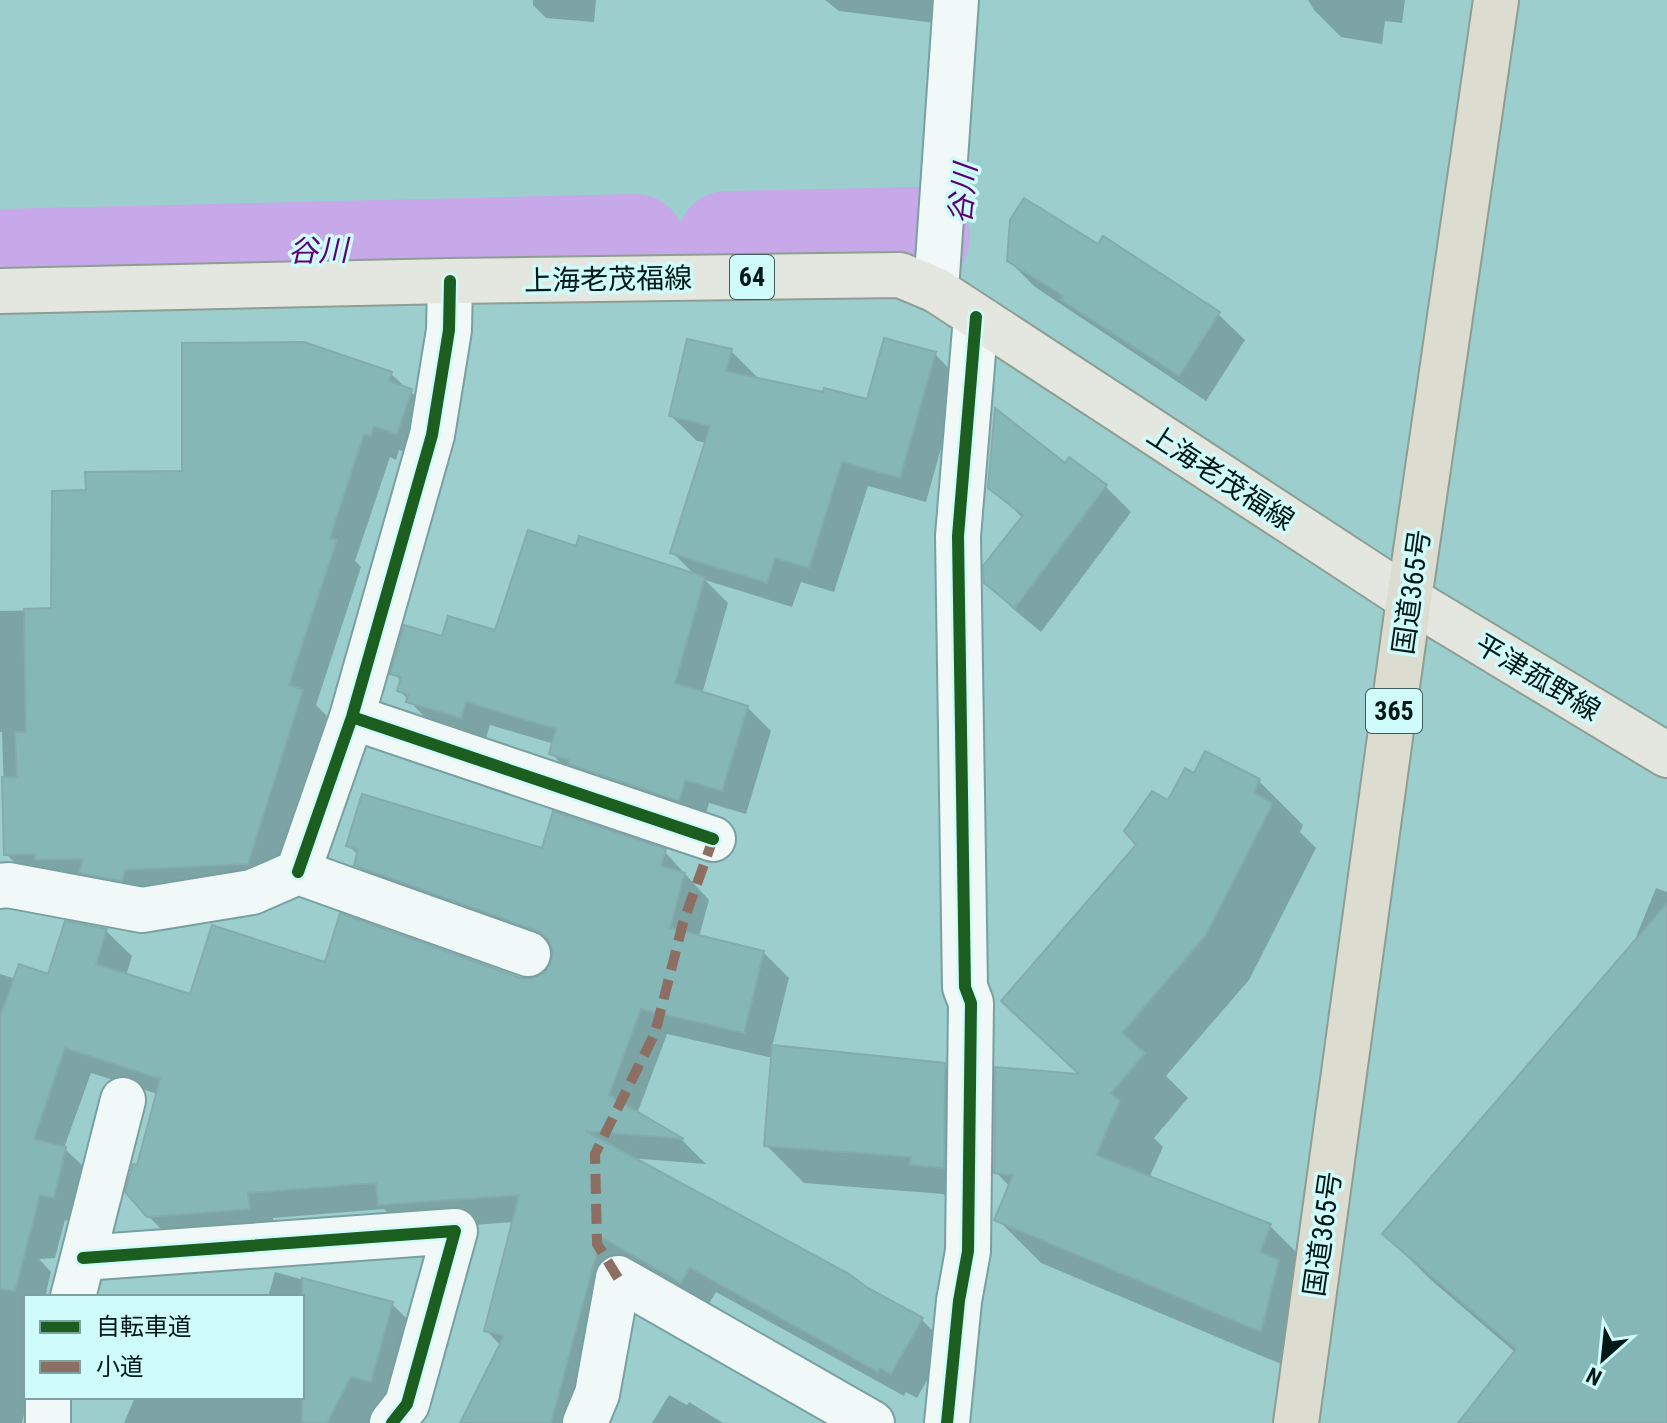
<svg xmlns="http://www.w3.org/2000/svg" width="1667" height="1423" viewBox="0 0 1667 1423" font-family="'Roboto Condensed','Noto Sans JP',sans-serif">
<rect width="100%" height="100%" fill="#9ccece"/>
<path fill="#0003" d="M533,0H596L594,22L546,18L533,5Z
M825,0H954L951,25L839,11Z
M1308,0H1405L1402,23L1385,21L1382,44L1341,37L1314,10Z
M1098,246L1218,314L1245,340L1206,401L1035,287L1009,261Z
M731,351L756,376L755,379L869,402L935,354L960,380L926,502L868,486L834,592L801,582L792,607L705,580L728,603L702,694L747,707L771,731L746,814L709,803L703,824L575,778L551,753L554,744L490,725L485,741L432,725L399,690L402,682L393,673L444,639L496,632L577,549L696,576L672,552L707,443L697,441L671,416Z
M391,374L436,415L422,458L399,450L396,460L390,457L355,561L361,567L316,705L327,716L273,888L150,894L31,879L6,854L2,732H0V611L53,610L88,492L184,472Z
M1065,465L1106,487L1131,512L1041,632L1012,608L986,582L1023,518L990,487Z
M1206,754L1259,781L1303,825L1300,832L1316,848L1249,980L1166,1076L1188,1098L1154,1138L1163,1147L1149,1178L1270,1226L1314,1270L1305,1374L1041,1263L997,1219L1010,1187L996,1172L1082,1076L1048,1045L1139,845L1169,803L1195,775Z
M349,846L664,851L709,900L699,937L763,952L789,978L772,1047L944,1065L983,1103L951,1202L943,1194L804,1183L766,1145L773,1058L667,1034L637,1114L683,1141L706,1164L629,1158L921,1319L947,1345L917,1398L906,1392L904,1396L716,1292L707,1307L626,1261L583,1423H462L501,1346L486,1330L514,1222L405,1230L384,1209L273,1218L274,1234L174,1242L148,1216L139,1167L158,1094L91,1073L64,1148L91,1174L79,1223L65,1220L55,1258L39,1259L51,1272L45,1297H26V1397H28L22,1423H0V974L16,979L50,977L106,931L132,956L126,976L191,996L327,964L534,980L546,974L553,964L554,952L382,890L356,865L359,856Z
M1656,888L1667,892V1423H1479L1516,1353L1431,1280L1385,1234L1632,947Z
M275,1272L392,1304L416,1328L403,1423H124L135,1397H302V1297H268Z
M669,1395L687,1405L689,1402L723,1423H652Z"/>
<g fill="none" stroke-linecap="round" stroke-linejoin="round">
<path stroke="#c7a8e8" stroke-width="100" d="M727,241L920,237
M0,259L635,244"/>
</g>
<path fill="#86b7b7" stroke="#84acac" stroke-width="2" d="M1024,198L1098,244L1103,236L1220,312L1179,376L1061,300L1063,296L1007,261L1010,220Z
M884,338L936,352L900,478L842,462L809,568L775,558L767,583L670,553L710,426L669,416L687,339L732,349L726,371L823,392L824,388L867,399Z
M304,342L392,372L389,381L412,389L397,434L374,426L371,436L364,434L330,538L337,540L289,685L303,690L248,864L125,870L122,881L79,873L83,859L35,860V854L4,855L2,777H17L15,732H26L24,609L51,608L52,491L86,490L85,472L182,471V343Z
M995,408L1065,463L1069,457L1107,485L1015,608L984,583L983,566L1023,515L988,488Z
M528,530L576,546L579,536L705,577L675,683L748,706L722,791L685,780L679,801L568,764L569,760L549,754L556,729L466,702L461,718L406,702L408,695L397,691L401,677L390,674L404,625L442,636L448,616L495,630Z
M1205,751L1260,779L1254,793L1273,803L1206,935L1122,1033L1145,1053L1111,1093L1120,1101L1096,1155L1271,1224L1260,1252L1279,1260L1261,1332L994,1220L1013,1175L994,1173L995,1067L1079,1074L1001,1001L1136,845L1124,831L1152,791L1168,800L1185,768L1194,773Z
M362,794L542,848L553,811L666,849L661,866L685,873L670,928L764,951L744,1033L641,1009L609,1095L684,1139L585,1131L849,1274L868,1288L923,1318L891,1374L880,1368L878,1372L690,1268L681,1283L601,1237L551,1423H460L504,1336L484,1331L519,1195L378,1205L376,1183L248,1193L250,1209L147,1217L125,1192L133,1164L137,1165L160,1079L65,1048L34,1139L66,1147L54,1198L40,1195L15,1291L0,1289V1017L19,964L48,974L65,921L107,929L96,964L190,994L212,925L325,962L340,913L520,978H533L545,972L551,963L553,950L547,938L537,931L354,865L358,850L346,846Z
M1667,903V1423H1458L1516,1349L1382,1234Z
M772,1045L945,1063L944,1168L910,1165L911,1157L764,1146Z
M302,1278L393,1302L371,1382L351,1377L327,1423H302Z"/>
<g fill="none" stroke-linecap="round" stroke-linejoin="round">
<defs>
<path id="minor" d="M936,290L956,0
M352,717L713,839
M298,872L352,717L432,435L449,330L450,281
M0,886L8,885L142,910L252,892L298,872L528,954
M83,1258L455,1231L407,1404L392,1423
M73,1297L123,1100
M48,1423V1397
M585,1423L597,1394L618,1278L872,1423
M947,1423L959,1301L968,1251L971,1003L965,987L958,536L976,317"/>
<path id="major" d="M0,291L450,281L900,275L936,290L1409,599L1667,755"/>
<path id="highway" d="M1296,1423L1409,599L1496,0"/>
</defs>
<use href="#minor" stroke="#78a0a0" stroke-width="48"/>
<use href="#major" stroke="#8d9e92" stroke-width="48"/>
<use href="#highway" stroke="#8d9e92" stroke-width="48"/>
<use href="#minor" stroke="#f0f8f8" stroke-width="44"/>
<use href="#major" stroke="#e4e7e0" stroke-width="44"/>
<use href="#highway" stroke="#dcdcd1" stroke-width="44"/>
<path stroke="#8d6e63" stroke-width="10" stroke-dasharray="20 10" stroke-linecap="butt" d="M618,1278L597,1244L595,1154L655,1033L683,923L713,839"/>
<defs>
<path id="cycleway" d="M352,717L713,839
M298,872L352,717L432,435L449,330L450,281
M83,1258L455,1231L407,1404L392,1423
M947,1423L959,1301L968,1251L971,1003L965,987L958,536L976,317"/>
</defs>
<use href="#cycleway" stroke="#d0fbfb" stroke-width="17"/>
<use href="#cycleway" stroke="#1b5e20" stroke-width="12"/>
</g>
<g text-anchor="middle" stroke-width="7" stroke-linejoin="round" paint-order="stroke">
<g fill="#d0fbfb" stroke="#3e5c5c" stroke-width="2">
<rect x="730" y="255" width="44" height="44" rx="6"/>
<rect x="1366" y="689" width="56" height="44" rx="6"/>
</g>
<g font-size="26" font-weight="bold" fill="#001818">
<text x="752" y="286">64</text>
<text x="1394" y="720">365</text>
</g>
<g font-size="28" fill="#001818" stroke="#d0fbfb">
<text transform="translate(608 279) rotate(-1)" y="10">上海老茂福線</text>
<text transform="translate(1221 477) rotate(33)" y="10">上海老茂福線</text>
<text transform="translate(1411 592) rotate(-82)" y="10">国道365号</text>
<text transform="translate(1538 677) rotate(31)" y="10">平津菰野線</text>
<text transform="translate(1322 1234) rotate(-82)" y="10">国道365号</text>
</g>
<g font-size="30" font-style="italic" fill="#5d0077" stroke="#d0fbfb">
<text transform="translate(963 194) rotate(-84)" y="10">谷川</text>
<text transform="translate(318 251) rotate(-1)" y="10">谷川</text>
</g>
</g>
<rect x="24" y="1295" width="280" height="104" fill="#d0fbfb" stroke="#7da0a0" stroke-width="2"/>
<rect x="40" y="1321" width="40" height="12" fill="#1b5e20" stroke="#7da0a0" stroke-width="2"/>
<text x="96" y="1335" font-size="24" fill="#001818">自転車道</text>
<rect x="40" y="1361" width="40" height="12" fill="#8d6e63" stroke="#7da0a0" stroke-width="2"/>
<text x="96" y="1375" font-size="24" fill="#001818">小道</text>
<g transform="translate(1603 1359) rotate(207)" stroke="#d0fbfb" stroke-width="6" paint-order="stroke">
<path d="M0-6L14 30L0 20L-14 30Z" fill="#001818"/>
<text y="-12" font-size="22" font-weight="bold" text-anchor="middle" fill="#001818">N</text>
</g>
</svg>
